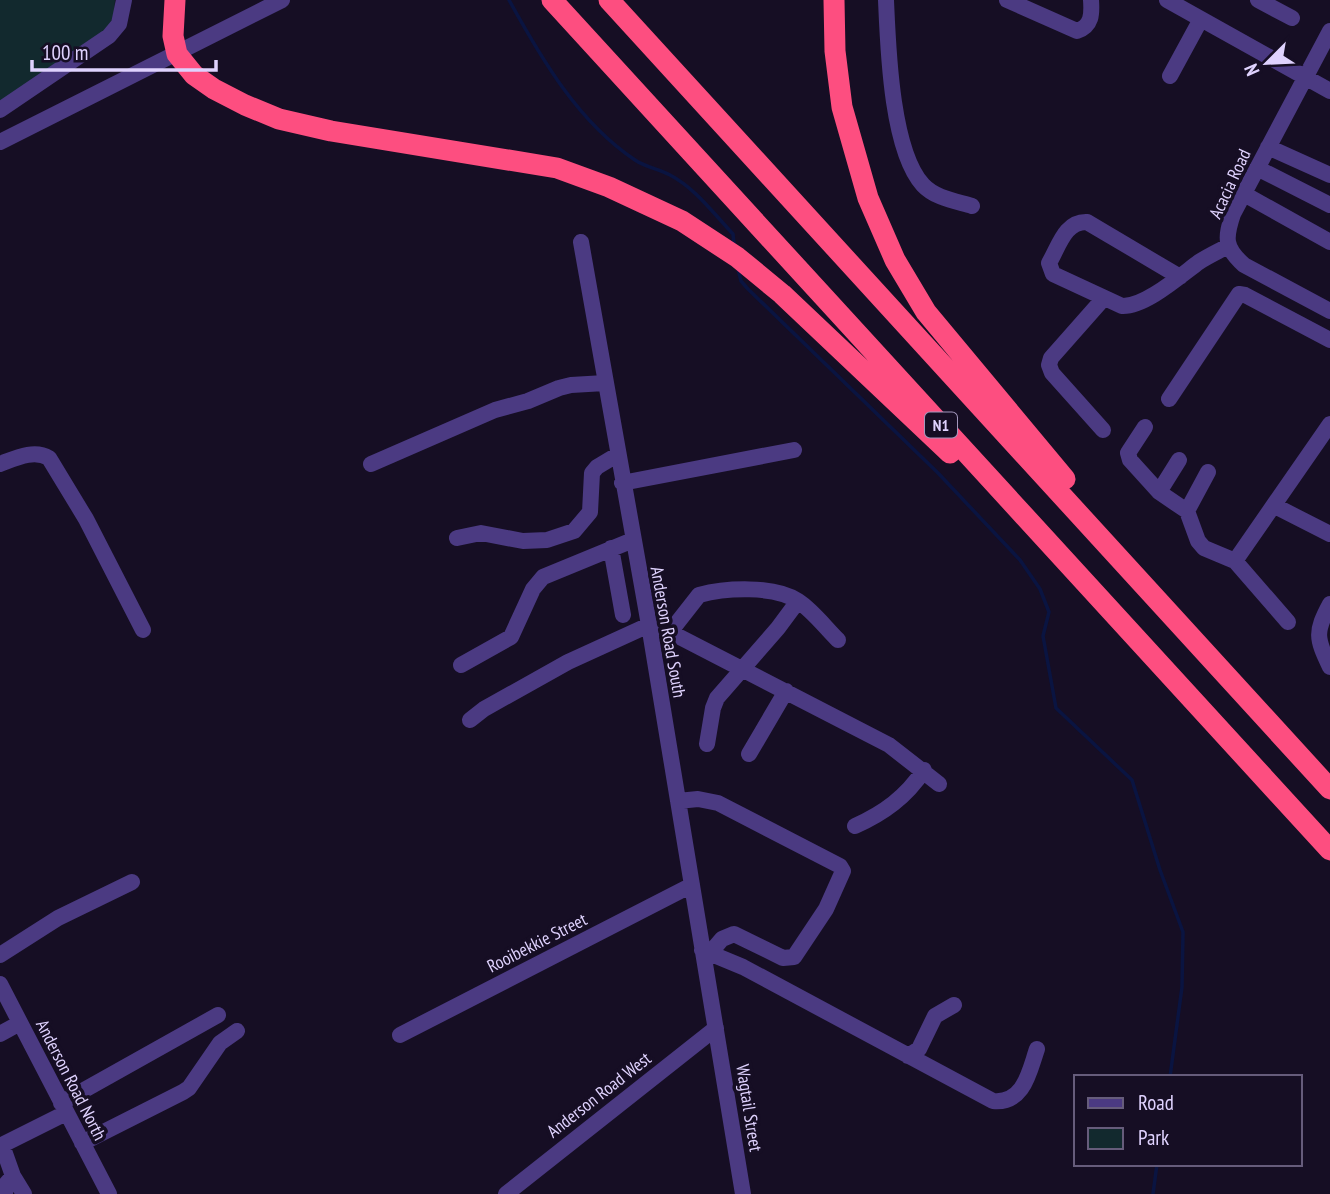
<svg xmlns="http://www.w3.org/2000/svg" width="1330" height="1194" viewBox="0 0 1330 1194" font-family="'PT Sans Narrow',sans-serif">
<rect width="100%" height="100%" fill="#160e24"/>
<path fill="#12292e" d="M0,0H115L113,27L0,107Z"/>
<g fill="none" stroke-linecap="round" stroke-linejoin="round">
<path stroke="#0a1441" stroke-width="3.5" d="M509,0C541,58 578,122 635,160C645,167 659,169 670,175C695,188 714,214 733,234L734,244
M738,269L741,281L748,289L938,473L1020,560L1040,589L1049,612L1043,636L1056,708L1132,780L1160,870L1183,932L1182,987L1170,1077
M1153,1194L1157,1164"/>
<path stroke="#4b3a82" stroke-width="16" d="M886,0C888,46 891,150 923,185C935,198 955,201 972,206
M1007,0L1077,31C1092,26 1092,14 1091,0
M1167,0L1330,91
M1258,0L1292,18
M1330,31L1233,214C1225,238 1224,247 1244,265L1330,311
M1170,76L1201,19
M0,110L109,36L119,24L124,0
M0,142L282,0
M1268,147L1330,175
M1257,168L1330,205
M1244,194L1330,242
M581,242L649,625L743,1194
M1180,277L1087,222C1065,221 1059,246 1049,263L1053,274L1122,306C1145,307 1180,276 1199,262C1208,256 1219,251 1228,246
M1169,399L1239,294L1245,295L1330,340
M1145,427L1128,453L1130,460L1159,492L1187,511L1198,541L1204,548L1235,561L1288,622
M1103,430L1052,373L1049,365L1051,358L1104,298
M0,464C16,458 34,449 49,458L86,519L143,630
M371,464L495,410L528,401L559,388L571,385L605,383
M622,483L794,450
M1159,492L1179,460
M1275,506L1330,534
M1187,511L1208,472
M457,538L481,533L523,541L547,540L574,531L590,512L592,473L597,467L617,455
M611,548L623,615
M1235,561L1330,424
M1330,604C1315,632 1316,638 1330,667
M670,632L699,595C725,588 774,585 798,601C812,610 825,627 838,640
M461,665L511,637L533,589L543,577L633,540
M470,720L484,709L568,662L649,625L670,632L889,745L939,784
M707,744L713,708L717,698L778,628L798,601
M749,754L786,691
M678,801L698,799L718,803L840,866L843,871L826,909L794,957L783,958L734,934L722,939L710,953
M855,826C884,813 906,797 924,770
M702,950L743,967L993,1101C1024,1104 1029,1072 1037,1049
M0,955L58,918L132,882
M0,984L109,1194
M0,1034L20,1023
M400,1035L692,885
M908,1056L919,1049L935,1016L954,1005
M61,1103L218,1015
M82,1143L183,1092L189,1088L220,1043L237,1031
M2,1145L13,1176L24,1194
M0,1146L66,1113
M5,1194L6,1184L13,1176
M506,1194L716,1028"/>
<path stroke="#fd4e80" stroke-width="21" d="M175,0L173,36L177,54L194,75L214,89L245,105L279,119L331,131L557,168L609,187L682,221L737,257L782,294L950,453
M552,0L1330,850
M609,0L1330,789
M834,0L835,51L842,107L868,198L895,260L926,312L1065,479"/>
</g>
<g text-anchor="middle" stroke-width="7" stroke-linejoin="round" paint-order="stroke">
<rect fill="#160e24" stroke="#a397bd" stroke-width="2" x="925" y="412.5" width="32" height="25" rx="5"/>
<g font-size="16" font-weight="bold" fill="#dfd2fe">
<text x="941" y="431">N1</text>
</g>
<g font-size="18" fill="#dfd2fe" stroke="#160e24">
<text transform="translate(1230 184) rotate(-65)" y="6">Acacia Road</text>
<text transform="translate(668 632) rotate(80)" y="6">Anderson Road South</text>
<text transform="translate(537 943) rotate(-27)" y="6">Rooibekkie Street</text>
<text transform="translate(71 1080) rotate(63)" y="6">Anderson Road North</text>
<text transform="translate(599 1095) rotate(-38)" y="6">Anderson Road West</text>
<text transform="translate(749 1108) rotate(81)" y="6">Wagtail Street</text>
</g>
</g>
<rect x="1074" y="1075" width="228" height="91" fill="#160e24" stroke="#665c7b" stroke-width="2"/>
<rect x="1088" y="1098" width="35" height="10" fill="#4b3a82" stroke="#665c7b" stroke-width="2"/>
<text x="1138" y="1110" font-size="21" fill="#dfd2fe">Road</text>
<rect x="1088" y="1128" width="35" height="21" fill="#12292e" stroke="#665c7b" stroke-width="2"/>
<text x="1138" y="1145" font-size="21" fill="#dfd2fe">Park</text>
<g transform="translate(1267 63) rotate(246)" stroke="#160e24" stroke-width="5" paint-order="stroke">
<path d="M0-5L12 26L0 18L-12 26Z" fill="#dfd2fe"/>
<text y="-10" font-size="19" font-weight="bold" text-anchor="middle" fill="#dfd2fe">N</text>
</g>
<path d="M32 60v10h184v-10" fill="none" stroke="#dfd2fe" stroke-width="3.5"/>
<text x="42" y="60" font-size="21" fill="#dfd2fe" stroke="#160e24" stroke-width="5" paint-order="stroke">100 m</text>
</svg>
